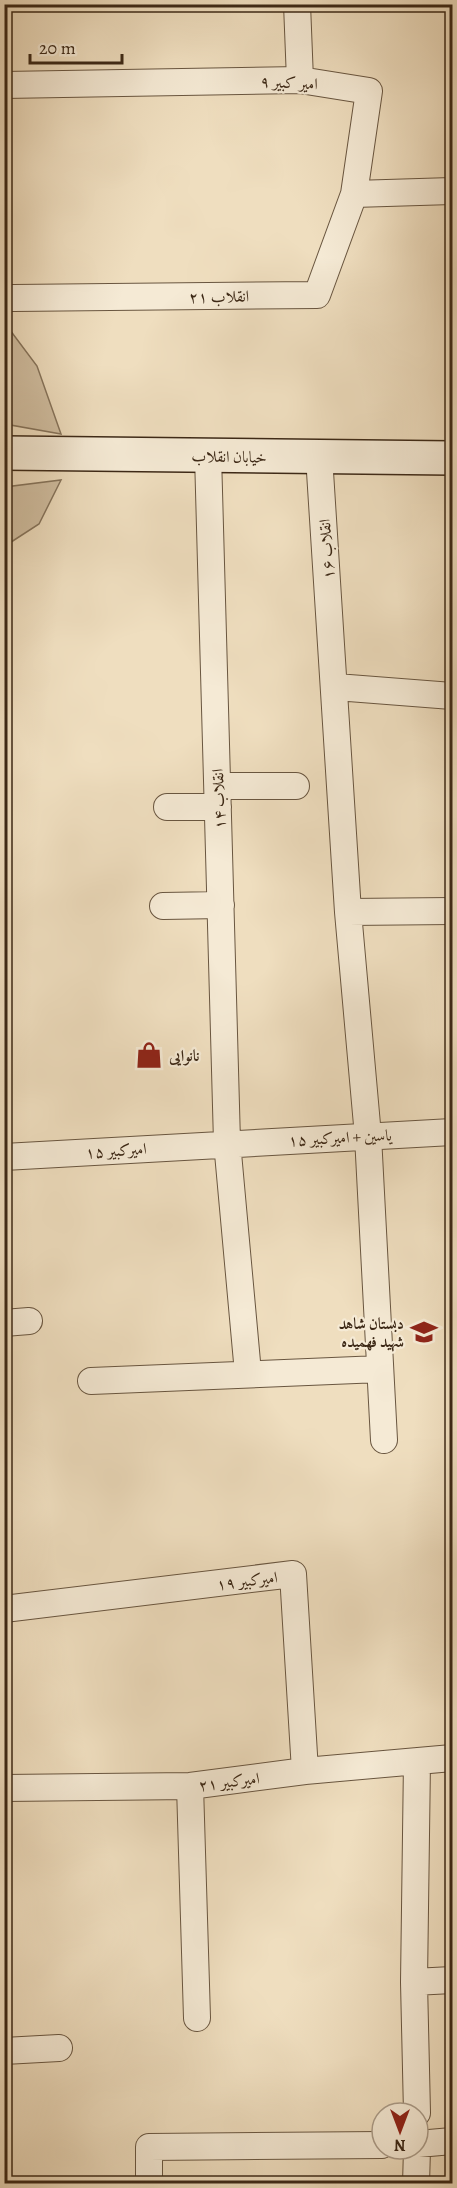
<svg xmlns="http://www.w3.org/2000/svg" width="457" height="2188" viewBox="0 0 457 2188" font-family="Alegreya,Amiri,serif">
<rect width="100%" height="100%" fill="#efdebf"/>
<filter id="stains"><feTurbulence type="fractalNoise" baseFrequency=".00333" numOctaves="4"/><feColorMatrix values="0 0 0 0 .2 0 0 0 0 .09 0 0 0 0 .02 0 0 0 .5 -.17"/></filter>
<radialGradient id="worn" r=".72"><stop offset=".6" stop-color="#630" stop-opacity="0"/><stop offset="1" stop-color="#630" stop-opacity=".3"/></radialGradient>
<path fill="#d1bfa2" stroke="#86745c" stroke-width="1.5" d="M4,322L37,366L61,434L5,424Z
M61,480L39,524L5,546V487Z"/>
<g fill="none" stroke-linecap="round" stroke-linejoin="round">
<defs>
<path id="street" d="M297,4L300,80
M4,85L300,80L369,91L354,194L452,191
M13,298L317,295L354,194
M208,455L227,1142L248,1373
M319,456L348,912L368,1136L384,1440
M336,687L452,696
M218,786H296
M167,807H218
M163,906L221,905
M348,912L452,911
M4,1157L452,1132
M4,1323L29,1321
M91,1381L380,1369
M4,1609L293,1574L305,1771
M190,1786L197,2018
M4,1788L190,1786L305,1771L452,1758
M414,1982L452,1980
M4,2051L59,2048
M417,2113L414,1982L417,1761
M418,2144L452,2141
M149,2184V2147L382,2145
M416,2184L417,2149"/>
<path id="secondary" d="M4,453L452,458"/>
</defs>
<use href="#street" stroke="#695640" stroke-width="28"/>
<use href="#secondary" stroke="#3c2816" stroke-width="36"/>
<use href="#street" stroke="#f5ead5" stroke-width="26"/>
<use href="#secondary" stroke="#f5ead5" stroke-width="33"/>
</g>
<defs>
<symbol id="shop-bare" viewBox="-9 -9 18 18"><path d="M-5-2.5h2.3a2.7 3.5 0 0 1 5.4 0H5L5.5 6h-11ZM-1.5-2.5h3a1.5 2.3 0 0 0-3 0Z" fill="#8f2418" stroke="#f5ead5" stroke-width="2.5" paint-order="stroke"/></symbol>
<symbol id="school-bare" viewBox="-9 -9 18 18"><path d="M0-5L7-2L0 1L-7-2ZM-4 1L0 2.5L4 1V4Q0 6-4 4Z" fill="#8f2418" stroke="#f5ead5" stroke-width="2.5" paint-order="stroke"/></symbol>
</defs>
<g fill-rule="evenodd">
<use href="#shop-bare" x="130" y="1036" width="38" height="38"/>
<use href="#school-bare" x="405" y="1313" width="38" height="38"/>
</g>
<g text-anchor="middle" stroke-width="4.5" stroke-linejoin="round" paint-order="stroke">
<g font-size="16" fill="#3c2816" stroke="#f5ead5">
<text transform="translate(289 82) rotate(3)" y="6">امیر کبیر ۹</text>
<text transform="translate(219 296) rotate(-1)" y="6">انقلاب ۲۱</text>
<text transform="translate(229 456) rotate(1)" y="6">خیابان انقلاب</text>
<text transform="translate(326 549) rotate(-94)" y="6">انقلاب ۱۶</text>
<text transform="translate(218 799) rotate(-92)" y="6">انقلاب ۱۴</text>
<text transform="translate(340 1137) rotate(-3)" y="6">یاسین + امیرکبیر ۱۵</text>
<text transform="translate(116 1150) rotate(-4)" y="6">امیرکبیر ۱۵</text>
<text transform="translate(247 1580) rotate(-7)" y="6">امیرکبیر ۱۹</text>
<text transform="translate(229 1781) rotate(-7)" y="6">امیرکبیر ۲۱</text>
</g>
<g font-size="16" font-weight="bold" fill="#3c2816" stroke="#f5ead5" text-anchor="start">
<text x="169" y="1061">نانوایی</text>
<text x="404" y="1329" text-anchor="end">دبستان شاهد<tspan x="404" dy="18">شهید فهمیده</tspan></text>
</g>
</g>
<rect width="457" height="2188" fill="none" stroke="#efdebf" stroke-width="24"/>
<rect x="6" y="6" width="445" height="2176" fill="none" stroke="#3c2816" stroke-width="3"/>
<rect x="12" y="12" width="433" height="2164" fill="none" stroke="#3c2816" stroke-width="1.5"/>
<g transform="translate(400 2131) rotate(180)"><circle r="28" fill="#f5ead5" stroke="#ab9c89" stroke-width="1.5"/>
<path d="M0-4.5L10 22L0 15L-10 22Z" fill="#8f2418"/>
<text y="-9" font-size="16" font-weight="bold" text-anchor="middle" fill="#3c2816">N</text>
</g>
<path d="M30 54v9h92v-9" fill="none" stroke="#3c2816" stroke-width="3"/>
<text x="39" y="54" font-size="18" fill="#3c2816" stroke="#f5ead5" stroke-width="4.5" paint-order="stroke">20 m</text>
<rect width="100%" height="100%" filter="url(#stains)"/>
<rect width="100%" height="100%" fill="url(#worn)"/>
</svg>
